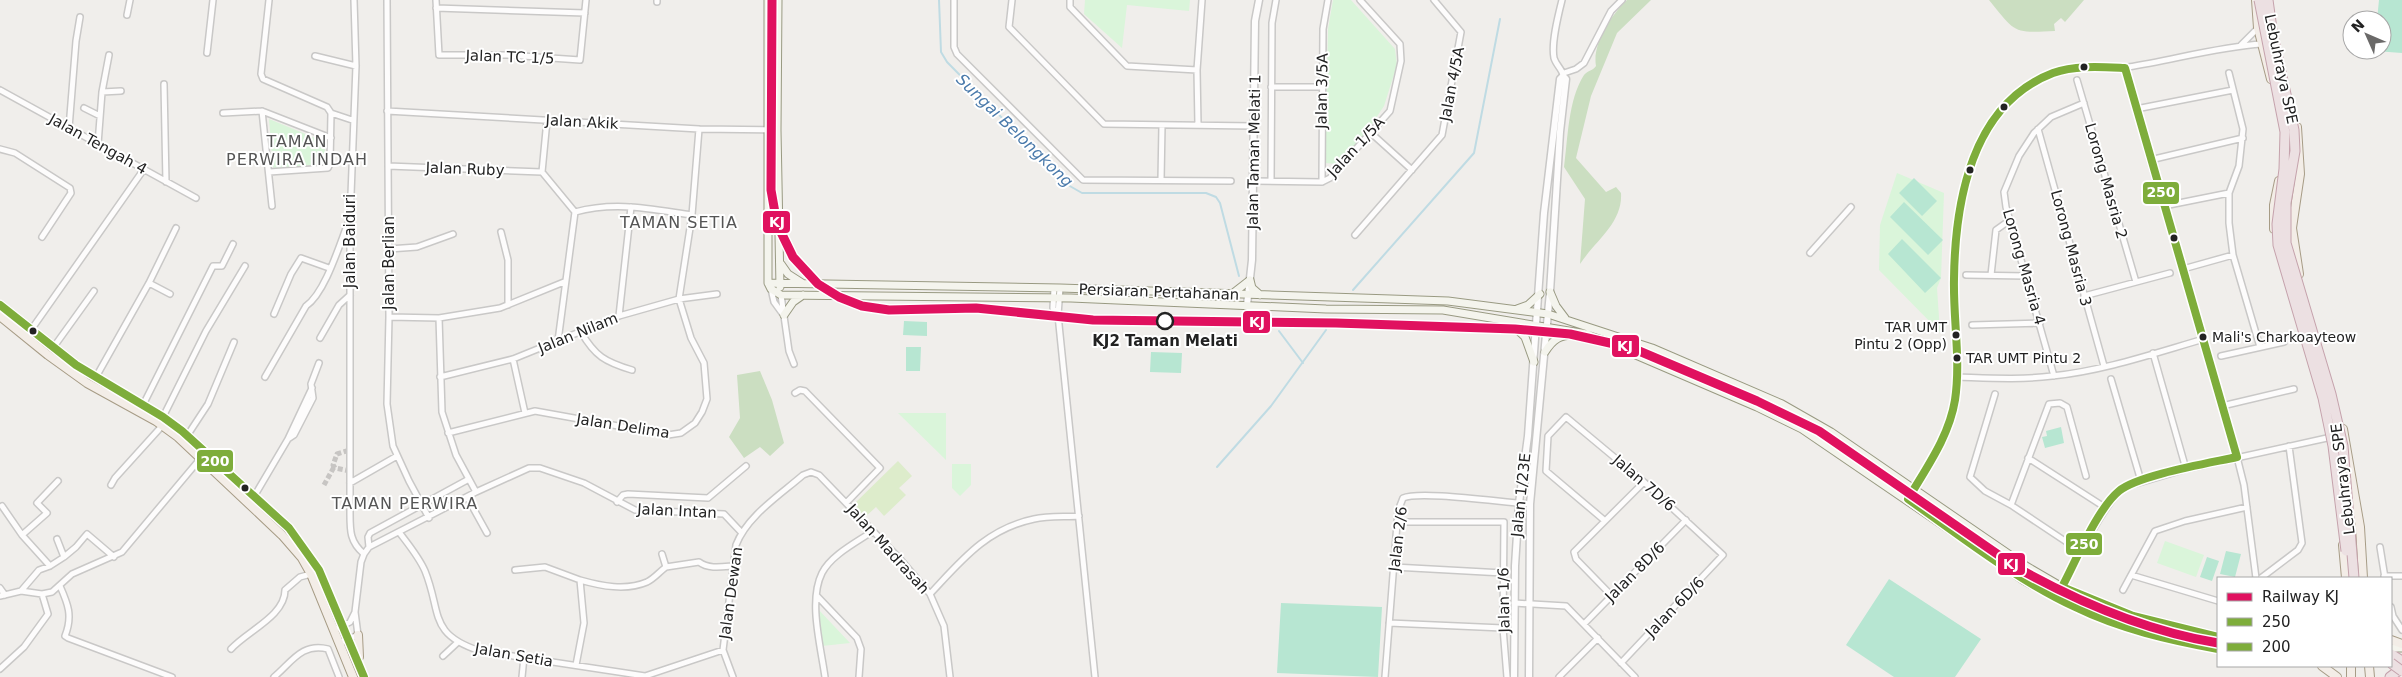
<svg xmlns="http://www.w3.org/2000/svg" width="2402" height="677" viewBox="0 0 2402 677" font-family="'DejaVu Sans',sans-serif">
<rect width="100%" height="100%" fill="#f0eeeb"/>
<path fill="#ddeccb" d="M898,461L912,476L899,488L906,495L884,516L876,507L864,518L853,505Z"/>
<path fill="#cbdec1" d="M1627,0H1651L1617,33L1591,96L1576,158L1606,192L1616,187L1621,193C1623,223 1595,241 1580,264L1585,199L1564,167C1568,138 1568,100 1584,75C1588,70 1593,71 1596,66C1592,44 1611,15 1627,0Z
M1989,0H2084L2065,22L2061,18L2054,24L2055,31C2012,33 2016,33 1989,0Z
M760,371L772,400L784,443L770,456L760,447L744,458L729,437L740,418L737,375Z"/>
<path fill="#daf5da" d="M1085,0H1190L1189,11L1127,5L1122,48L1084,14Z
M1333,0H1351L1395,49L1397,65L1384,106L1366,133L1337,164L1325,163L1328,29Z
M269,119L325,142V164L273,168Z
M1897,173L1944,193L1941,278L1937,288L1940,332L1879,270L1880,225Z
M898,413H946V460Z
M952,464H971V485L960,496L952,488Z
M2165,541L2204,555L2196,577L2157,563Z
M817,608L850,643L822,646Z"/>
<path fill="#b7e6d2" d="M2379,0H2402V53L2375,51L2382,50V20H2377Z
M1914,178L1937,201L1922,216L1899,193Z
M1904,202L1943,240L1928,255L1890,217Z
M1902,239L1941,278L1925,293L1888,254Z
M904,321L927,322V336L903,335Z
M906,347H921L920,371H906Z
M1151,352L1182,353L1181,373L1150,372Z
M2061,427L2064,443L2045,448L2042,437L2047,436L2046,431Z
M2226,551L2241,554L2235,577L2220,574Z
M2207,557L2219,561L2212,581L2200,577Z
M1889,579L1981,639L1955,677H1894L1846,645Z
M1281,603L1382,607L1378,677L1277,673Z"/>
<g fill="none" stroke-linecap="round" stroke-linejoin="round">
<path stroke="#bfdbe3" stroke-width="2" d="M939,0L941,52L947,62L1068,185L1082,193H1206L1216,197L1220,203L1239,276
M1353,290L1474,153L1500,19
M1279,331L1303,363
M1217,467L1271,406L1326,330"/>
<path stroke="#c7c5c3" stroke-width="5" stroke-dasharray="5 2.5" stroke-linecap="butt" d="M350,471L335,468L333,465L337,454L350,450
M324,485L334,467"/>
<defs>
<path id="minor" d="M354,0L356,66L350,220V514C350,531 350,542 364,554
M387,0L389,317L387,404L393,446L409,481L429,518
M436,0L439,55H507L580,60L586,0
M954,0V47L957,54L1083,180L1231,181
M1012,0L1009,27L1104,124L1254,126
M1070,0V7L1127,66L1197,70
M1562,0C1558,16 1551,43 1554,58C1556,65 1562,69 1563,75
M657,2V0
M436,8L585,13
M127,15L130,0
M2241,45L2258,28
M207,53L213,0
M315,56L356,66
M2125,68L2150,160L2237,457L2244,485L2256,578
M1564,73L1576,69L1584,63L1611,11L1622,0
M2229,73L2243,129L2239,166L2229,193V223L2233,255L2260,347
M2077,80L2136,282
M164,84L166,182
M1271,87H1322
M0,90L196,198
M102,92L109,55
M84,108L100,116
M2136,109L2233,90
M262,111L272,206
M387,111L699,129L777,130
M223,113L262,111L331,138
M331,113L352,120
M547,120L542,172L575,212L558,341
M1198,125L1197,70L1202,0
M69,128L76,41L80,17
M2038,129L2104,366
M1371,133L1412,170
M98,144L102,92L121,91
M0,149L15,153L70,188L71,193L42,237
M2150,160L2243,138
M388,166L542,172
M269,172L328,168L330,164L331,113L327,107L263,79L261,74L269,0
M1161,180L1162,125
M1254,181L1322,182L1330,178L1390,111L1401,61L1400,44L1360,0
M1271,181L1272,23L1276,0
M1322,182L1323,29L1328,0
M2164,206L2229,193
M575,212C616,201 650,209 692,215
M501,232L508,260V305
M1355,235L1442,135L1461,32L1434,0
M389,249L417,247L453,234
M1810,253L1851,207
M2183,269L2233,255
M1966,275L2026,276
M1991,275L1996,230L2010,220
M149,283L170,294
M1054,288L1053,308L1058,315
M1060,288L1058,315L1095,677
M771,289L774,302L782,313
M781,295L789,351L794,364
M2084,296L2170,273
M274,314L291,274L301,258L329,268
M619,316L631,207
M389,317L439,318L500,308L564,282
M439,318L442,412L456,455L476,492
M1972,325L2040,323
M31,330L144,169
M581,332C595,356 605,362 632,370
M320,338L339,305L350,295
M53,348L94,291
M2153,353L2186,469
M2221,356L2284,342
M513,359L525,413
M2054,376L2006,207L2004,192L2019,156L2034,133L2051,117L2084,103
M96,377L149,283L176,228
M265,377L306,306C325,293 339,246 348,223
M440,377L513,359L619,316L679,299L717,294
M1957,377C1989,378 2020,380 2052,376C2103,371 2155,353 2204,339
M2111,379L2141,481
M795,393L800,390L805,391L880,468L846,503
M1995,394L1970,477L1985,491L2011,505L2068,543
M143,405L213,266H222L233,244
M2222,406L2294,389
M163,417L206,331L245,266
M448,433L535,411L668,435L681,433L695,423L702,412L707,399L704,363L691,338L679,299L692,215L699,129
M187,436L208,404L234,342
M288,439L312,388
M2028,458L2106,508
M350,483L397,456
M111,485L115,478L162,426
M255,495L288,439L294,435L313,398L311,384L319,363
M467,497L487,533
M1908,499C1925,469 1949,437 1955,401C1959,377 1955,351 1955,326C1953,259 1951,196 1985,135C1997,115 2012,95 2033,83C2052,72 2076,67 2098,67C2108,67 2118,69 2128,67C2173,60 2217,47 2262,44
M617,502L623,495L628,494L708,498L746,466
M2011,505L2049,404L2060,403L2067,407L2086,476
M2,506L22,535L50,566
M1604,520L1546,471L1548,436L1566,417L1644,482L1723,555L1621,663
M1397,522H1504L1503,628L1507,677
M399,532C408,544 419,557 425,571C442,613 428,634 480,651L645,676L723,650
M22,535L47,513L37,503L58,481
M369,547L368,537L370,533L469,479
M2380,547L2385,578
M662,554L666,567L699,562C708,569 721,567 732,566
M64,557L76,547L87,534L114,557
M1394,567L1503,573
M515,570L545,567L580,580L584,623L576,665
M2131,575L2218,601
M2384,576H2402
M2261,578L2298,550L2302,543L2289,446
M580,580C601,586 626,591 647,582C655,578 659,572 666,567
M60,586C68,604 73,616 65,636L68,638L172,677
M0,588L5,595
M2123,590L2155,531L2185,521L2247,507
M21,591L39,570L50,566L64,557L57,539
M930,594C961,561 986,529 1034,519C1048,516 1064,517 1079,516
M1611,595L1576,559L1574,552L1644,482
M0,596L21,591L42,594L52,592L72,574L122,552L200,459
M817,596L857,638L861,649L859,677
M2056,598C2071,573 2103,502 2125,487L2186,469L2327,438
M1514,603L1566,606L1635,677
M2391,607L2393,616L2402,630
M1389,623L1503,628
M1584,624L1686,520
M334,630L350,622L355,612
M339,643L358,635L355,612L361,562L364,554L369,547L476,492L529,468H540L584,483L635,510L724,514L741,532
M231,649C247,631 285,616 285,590L300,577L311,574
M443,656L457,643
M0,669L24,647L48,614L42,594
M274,677C291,663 302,642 328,649L339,677
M522,677L524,657
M733,677L723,650L736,545C747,516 780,495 803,475L811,472L819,475L901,560L930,594L944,626L950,677
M825,677C821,647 808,601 822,573C831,555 857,542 873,531
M1385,677L1398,511L1403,498C1420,490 1506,503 1530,504
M1559,677L1598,638"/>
<path id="tertiary" d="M1247,305L1252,260L1255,21L1259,0
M1514,677L1515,566L1519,503L1528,436L1544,213L1560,79L1563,76L1566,79L1560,132L1550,292L1530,504L1529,677"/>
<path id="secondary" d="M768,0V283L771,289L781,295L1071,298L1326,309L1443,310L1587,334L1757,407L1802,429L2023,580C2086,616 2147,636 2218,649
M778,0L777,130L780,287
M781,264L788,274L802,283
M768,283L1060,288L1391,299L1448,301L1548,314L1652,348L1782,404L1831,432L2026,566L2062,587L2133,616L2218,637
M1550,292L1556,306L1565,318
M1232,294L1250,280L1252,288L1260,295
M1517,309L1528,305L1540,294
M784,315L793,302L803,295
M1508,321L1525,337L1534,362
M1545,352C1553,339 1560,335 1574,335
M2391,648H2402"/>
<path id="primary" d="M2256,0L2258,28L2271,79
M2297,127L2300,174L2292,228L2299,274
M2274,229V205L2279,181
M0,305L76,365L163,417L182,431L289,528L319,570L364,677
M0,316L48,355L87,383L156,421L178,437L282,535L302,558L311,574L353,677
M2343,429L2360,527L2363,578
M2343,545L2346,578
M358,635L359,657
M2391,640L2402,644
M2322,666L2337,677
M2351,666V677
M2369,666L2370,677"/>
<path id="motorway" d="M2391,654L2402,661
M2390,677L2402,668"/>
</defs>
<use href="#minor" stroke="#c9c8c7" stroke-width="8"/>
<use href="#tertiary" stroke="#c9c8c7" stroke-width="9"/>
<use href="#secondary" stroke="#999a82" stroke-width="9"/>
<use href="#primary" stroke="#a79c86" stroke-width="10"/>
<use href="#motorway" stroke="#c5a2ac" stroke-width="11"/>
<use href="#minor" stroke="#fdfcfc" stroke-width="5"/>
<use href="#tertiary" stroke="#fdfcfc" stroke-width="6"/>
<use href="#secondary" stroke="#f4f4ed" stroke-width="7"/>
<use href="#primary" stroke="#f3ede7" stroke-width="8"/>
<use href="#motorway" stroke="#ece0e2" stroke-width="9"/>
<defs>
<path id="motorway-bridge" d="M2259,0L2285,132L2284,169L2277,224L2278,245L2323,398L2333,446L2346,551
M2268,0L2273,36L2294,130L2295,151L2286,203V243L2331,394L2343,446L2354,578
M2391,663L2402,671"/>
</defs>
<use href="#motorway-bridge" stroke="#c5a2ac" stroke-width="11" stroke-linecap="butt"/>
<use href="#motorway-bridge" stroke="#ece0e2" stroke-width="9"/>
<defs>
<path id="bus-1" d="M2218,637L2133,616L2062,587C2076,561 2097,509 2119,491C2138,475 2210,463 2237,457L2125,68C2102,67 2075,65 2053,73C1972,104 1955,201 1954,279C1953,319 1961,360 1955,400C1949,437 1926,468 1908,499C1962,537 2015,579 2075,607C2120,629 2169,640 2218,649"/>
<path id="bus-2" d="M0,305L76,365L163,417L182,431L289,528L319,570L364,677"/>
</defs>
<use href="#bus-1" stroke="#fff" stroke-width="11"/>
<use href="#bus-2" stroke="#fff" stroke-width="11"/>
<use href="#bus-1" stroke="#7ead3b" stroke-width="8"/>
<use href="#bus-2" stroke="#7ead3b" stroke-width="8"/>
<defs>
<path id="rail-1" d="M772,0L771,190L777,224L793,257L818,284L839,297L862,306L889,310L976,308L1093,320L1336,323L1515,329L1570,334L1632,348L1757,401L1819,431L2016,567C2080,603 2146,631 2218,643"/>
</defs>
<use href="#rail-1" stroke="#fff" stroke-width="12"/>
<use href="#rail-1" stroke="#e0115f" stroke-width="9"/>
</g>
<g fill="#222" stroke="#fff" stroke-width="2">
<circle cx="2084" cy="67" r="4.5"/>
<circle cx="2004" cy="107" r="4.5"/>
<circle cx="1970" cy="170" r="4.5"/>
<circle cx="2174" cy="238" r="4.5"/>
<circle cx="33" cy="331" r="4.5"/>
<circle cx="1956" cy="335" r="4.5"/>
<circle cx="2203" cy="337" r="4.5"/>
<circle cx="1957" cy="358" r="4.5"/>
<circle cx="245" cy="488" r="4.5"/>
</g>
<circle fill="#fff" stroke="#222" stroke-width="2.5" cx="1165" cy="321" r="8"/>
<g text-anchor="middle" stroke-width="4" stroke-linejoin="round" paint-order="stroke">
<g font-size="14" fill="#222" stroke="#fff" text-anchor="start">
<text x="1947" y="332" text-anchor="end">TAR UMT<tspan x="1947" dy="17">Pintu 2 (Opp)</tspan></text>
<text x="2212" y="342">Mali's Charkoayteow</text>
<text x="1966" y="363">TAR UMT Pintu 2</text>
</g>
<g font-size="15" fill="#222" stroke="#fff">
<text transform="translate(510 57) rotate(2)" y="5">Jalan TC 1/5</text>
<text transform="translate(2281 69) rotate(78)" y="5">Lebuhraya SPE</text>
<text transform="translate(1452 84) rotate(-79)" y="5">Jalan 4/5A</text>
<text transform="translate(1322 91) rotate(-89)" y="5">Jalan 3/5A</text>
<text transform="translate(582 122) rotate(3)" y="5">Jalan Akik</text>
<text transform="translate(98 144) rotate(29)" y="5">Jalan Tengah 4</text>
<text transform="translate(1356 147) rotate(-47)" y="5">Jalan 1/5A</text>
<text transform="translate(1254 152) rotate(-89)" y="5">Jalan Taman Melati 1</text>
<text transform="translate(465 169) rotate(2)" y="5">Jalan Ruby</text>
<text transform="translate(2106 181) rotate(74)" y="5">Lorong Masria 2</text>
<text transform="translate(350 241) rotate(-90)" y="5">Jalan Baiduri</text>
<text transform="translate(2071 248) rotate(75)" y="5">Lorong Masria 3</text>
<text transform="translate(389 263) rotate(-90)" y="5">Jalan Berlian</text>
<text transform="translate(2024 267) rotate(74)" y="5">Lorong Masria 4</text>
<text transform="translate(1159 292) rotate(2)" y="5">Persiaran Pertahanan</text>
<text transform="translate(578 333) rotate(-22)" y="5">Jalan Nilam</text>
<text transform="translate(623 426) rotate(9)" y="5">Jalan Delima</text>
<text transform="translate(2343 479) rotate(-97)" y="5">Lebuhraya SPE</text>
<text transform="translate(1644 483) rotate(41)" y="5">Jalan 7D/6</text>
<text transform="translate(1521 495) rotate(-84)" y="5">Jalan 1/23E</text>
<text transform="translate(677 511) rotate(3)" y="5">Jalan Intan</text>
<text transform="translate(1398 539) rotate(-83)" y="5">Jalan 2/6</text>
<text transform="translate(888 549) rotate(48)" y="5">Jalan Madrasah</text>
<text transform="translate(1635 572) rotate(-45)" y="5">Jalan 8D/6</text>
<text transform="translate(731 593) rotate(-82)" y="5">Jalan Dewan</text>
<text transform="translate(1504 600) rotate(-91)" y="5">Jalan 1/6</text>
<text transform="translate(1675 607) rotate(-46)" y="5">Jalan 6D/6</text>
<text transform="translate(514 655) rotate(10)" y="5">Jalan Setia</text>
</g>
<g font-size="15" font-weight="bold" fill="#222" stroke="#fff">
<text x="1165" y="346">KJ2 Taman Melati</text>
</g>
<g font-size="16" font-style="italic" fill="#4a7aab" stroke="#fff">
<text transform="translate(1015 130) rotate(44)" y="6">Sungai Belongkong</text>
</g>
<g font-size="16" letter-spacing="1" fill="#555" stroke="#fff">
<text x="297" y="147">TAMAN<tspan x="297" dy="18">PERWIRA INDAH</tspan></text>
<text x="679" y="228">TAMAN SETIA</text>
<text x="405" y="509">TAMAN PERWIRA</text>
</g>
</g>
<g stroke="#fff" stroke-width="2">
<rect x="2142" y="181" width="38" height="24" rx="5" fill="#7ead3b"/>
<rect x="762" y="210" width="29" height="24" rx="5" fill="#e0115f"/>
<rect x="1242" y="310" width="29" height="24" rx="5" fill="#e0115f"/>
<rect x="1611" y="334" width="29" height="24" rx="5" fill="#e0115f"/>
<rect x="196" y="449" width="38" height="24" rx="5" fill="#7ead3b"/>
<rect x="2065" y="532" width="38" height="24" rx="5" fill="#7ead3b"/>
<rect x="1997" y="552" width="29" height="24" rx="5" fill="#e0115f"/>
</g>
<g font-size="14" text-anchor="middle" font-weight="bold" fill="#fff">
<text x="2161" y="197">250</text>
<text x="777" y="227">KJ</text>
<text x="1257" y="327">KJ</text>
<text x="1625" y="351">KJ</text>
<text x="215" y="466">200</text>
<text x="2084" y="549">250</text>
<text x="2011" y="569">KJ</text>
</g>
<rect x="2217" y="577" width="175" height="90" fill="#ffffff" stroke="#a7a7a7"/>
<rect x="2227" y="593" width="25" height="8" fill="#e0115f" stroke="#a7a7a7"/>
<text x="2262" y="602" font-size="15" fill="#222222">Railway KJ</text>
<rect x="2227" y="618" width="25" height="8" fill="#7ead3b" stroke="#a7a7a7"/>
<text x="2262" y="627" font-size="15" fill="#222222">250</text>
<rect x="2227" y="643" width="25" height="8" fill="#7ead3b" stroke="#a7a7a7"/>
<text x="2262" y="652" font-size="15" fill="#222222">200</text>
<g transform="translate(2367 35) rotate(315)"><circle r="24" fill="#ffffff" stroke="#a7a7a7"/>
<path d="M0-4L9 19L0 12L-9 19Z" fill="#6a6968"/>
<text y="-8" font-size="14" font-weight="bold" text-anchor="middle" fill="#222222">N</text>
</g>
</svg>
